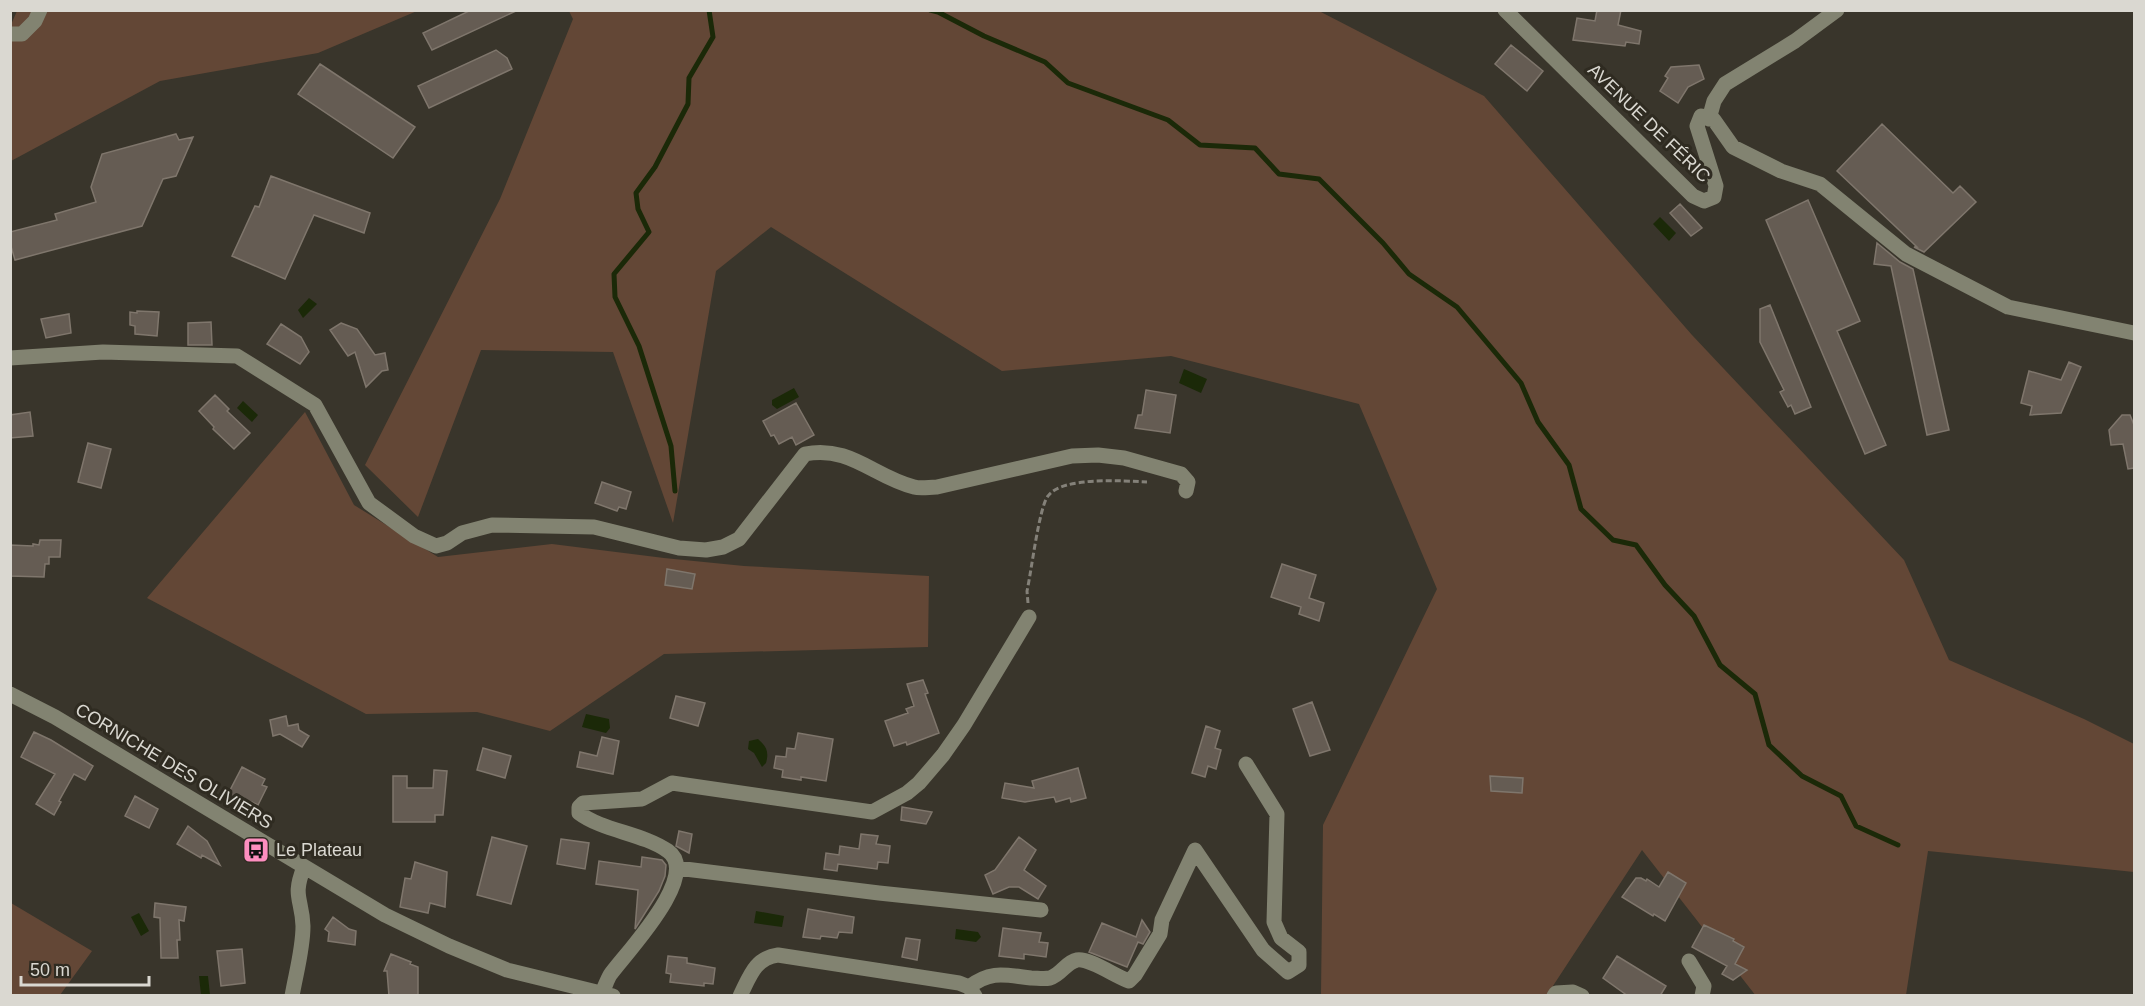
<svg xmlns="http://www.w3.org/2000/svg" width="2145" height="1006" viewBox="0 0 2145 1006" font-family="Arial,sans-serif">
<rect width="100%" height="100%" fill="#39352b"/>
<path fill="#634736" d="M17,11H417L318,53L160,81L11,161L10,27Z
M569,11H1319L1484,96L1692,335L1904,560L1949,660L2084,719L2134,744V872L1928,851L1906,995L1756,996L1642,850L1547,995H1324L1321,994L1323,825L1437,589L1359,404L1171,356L1002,371L771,227L716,271L673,523L613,352L481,350L418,517L365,465L500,199L573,19Z
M305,412L354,505L438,557L552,544L664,558L744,566L929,576L928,647L664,654L550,731L477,712L366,714L147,598Z
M11,903L92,951L60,995H11Z"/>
<path fill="#1b2908" d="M1660,217L1676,233L1669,241L1653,224Z
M309,298L317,304L303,318L298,310Z
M1184,369L1207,379L1201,393L1179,383Z
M794,388L799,397L777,409L772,405V400Z
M243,401L258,415L252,422L237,408Z
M586,714L609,719L610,728L606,733L582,727Z
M758,739C767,747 769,752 766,763L762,767L754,753L748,749L749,741Z
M756,911L784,916L782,927L754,923Z
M139,913L149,931L141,936L131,917Z
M956,929L978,932L981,937L976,942L955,939Z
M199,976H208L210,995H201Z"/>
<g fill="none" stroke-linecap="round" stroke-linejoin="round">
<path stroke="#1b2908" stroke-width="5" d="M930,10L938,12L984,36L1045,62L1068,83L1168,120L1200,145L1255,148L1279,174L1319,179L1383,243L1409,274L1457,307L1521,383L1538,422L1569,465L1581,509L1613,540L1636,545L1665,585L1694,616L1720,665L1755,694L1769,745L1802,776L1841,796L1856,826L1898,845
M675,491L671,446L639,346L615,297L614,274L649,232L638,209L636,193L655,167L688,104L689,78L713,37L709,10"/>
</g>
<path fill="#655c53" stroke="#7f766c" stroke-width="1.5" d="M471,10H518L432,50L423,33Z
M1597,10H1621L1618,25L1641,31L1639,44L1626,42L1625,46L1573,40L1577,18L1595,21Z
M1511,45L1543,71L1527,91L1495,64Z
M496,50L507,58L512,69L429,108L418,86Z
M320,64L415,127L393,158L298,94Z
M1699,65L1704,79L1688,87L1678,103L1660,91L1668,78L1665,76L1671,67Z
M1882,124L1953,193L1960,186L1976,202L1924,252L1914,247H1917L1837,171Z
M176,134L179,140L193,137L176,176L163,179L142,226L15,260L10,243V232L57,220L55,214L96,202L91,187L102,154Z
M271,176L370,213L364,233L314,215L285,279L232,256L255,206L259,207Z
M1808,200L1860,321L1837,331L1886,445L1865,454L1766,220Z
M1680,204L1702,228L1691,236L1670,213Z
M1877,243L1900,262L1913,269L1949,430L1927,435L1891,266L1874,264Z
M1770,305L1811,407L1795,414L1791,405L1788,407L1780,392L1784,390L1760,342V309Z
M137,311L159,312L157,336L135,334V326L130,325V312L137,313Z
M69,314L71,333L46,338L41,319Z
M211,322L212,345H188V323Z
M341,323L357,329L375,355L385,353L388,370L382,371L366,387L355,352L348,356L330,330Z
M281,324L301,337L309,352L300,364L267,344Z
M2069,362L2081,367L2061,413L2030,415L2032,406L2021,403L2029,371L2061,380Z
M1146,390L1176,395L1170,433L1135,428L1138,415H1142Z
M215,395L229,409L227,411L250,433L234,449L213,429L214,427L199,411Z
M796,403L814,435L796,445L792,437L779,444L774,435L771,436L763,421Z
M30,412L33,436L10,438V415Z
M2122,415H2130L2134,425V468L2128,469L2123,444L2111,445L2109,430Z
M88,443L111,449L101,488L78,482Z
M602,482L631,492L626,509L619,507L617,511L595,503Z
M40,540H61L60,557H49V564H45L44,577L10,576V545L33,546V544L39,545Z
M1282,564L1316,575L1309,598L1324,603L1319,621L1299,614L1301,607L1271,597Z
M667,569L695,574L692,589L665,585Z
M923,680L928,693L925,694L939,733L907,745L906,742L894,746L885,721L908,713L906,709L914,706L907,684Z
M676,696L705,703L698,726L670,718Z
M1312,702L1330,750L1310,756L1293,709Z
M286,716L288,726L298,724L299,730L309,736L302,747L280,734L273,736L270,720Z
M1206,726L1220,731L1215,748L1221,750L1216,769L1208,766L1205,777L1192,773Z
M34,732L51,740L93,766L85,780L74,774L59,801L61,802L54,815L36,804L55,774L21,757Z
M798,733L833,739L826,781L801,777V780L782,777L783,770L774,768L776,756L786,757L787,748L795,749Z
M602,737L619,741L613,774L577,767L580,752L597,756Z
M483,748L511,756L505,778L477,770Z
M242,767L265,779L262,785L267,787L258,805L252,802L250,808L227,796Z
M1078,768L1086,798L1071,802L1070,798L1056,802L1054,797L1025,802L1002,798L1005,783L1034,788L1032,781Z
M434,770L447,771L443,815H435V822H393V776H407V788H433Z
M1490,776L1523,778L1522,793L1491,791Z
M135,796L158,809L149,828L125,816Z
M902,807L932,812L926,824L901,820Z
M188,826L207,841L220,865L202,855L201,858L177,844Z
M679,831L692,834L689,853L676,846Z
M861,834L878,836L876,844L890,846L888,863L878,862L877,869L838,864L837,871L824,869L826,853L839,855L840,846L859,849Z
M492,837L527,846L511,904L477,895Z
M1019,837L1036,850L1024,870L1046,886L1038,899L1019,887H1009L993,894L985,875L995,870Z
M561,839L589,843L585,869L557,864Z
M642,857L662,860L666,865L665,876L659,891L635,929L638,890L596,884L599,861L641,867Z
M415,862L447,872L445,907L430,903L428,913L400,907L405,878L411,879Z
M1668,872L1686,883L1665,921L1654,914L1653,916L1622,897L1636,878H1641L1646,881L1647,879L1659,887Z
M155,903L186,907L184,921L179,920L180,940H177L178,958H161L160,918L154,917Z
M808,909L854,917L852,933L839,932L837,938L821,936L820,939L803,937Z
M333,917L349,929L356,931L355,945L328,941L329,932L325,929Z
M1142,920L1150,932L1143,944L1138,942L1127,967L1089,952L1102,923L1136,937Z
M1704,925L1734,939L1733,941L1744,947L1735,964L1747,970L1733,980L1722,974L1727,966L1692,947Z
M1003,928L1041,933L1039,942L1048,943L1046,957L1024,954V959L999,956Z
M906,938L920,940L917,960L902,957Z
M242,949L245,983L221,986L217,951Z
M391,954L411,962L410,964L418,967V996H389L387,971H384Z
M668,956L687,958V963L715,968L713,984L704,983V986L670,982L671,974L666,973Z
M1617,956L1666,986L1660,996H1628L1603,978Z"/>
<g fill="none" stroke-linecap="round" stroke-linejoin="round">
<path stroke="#848179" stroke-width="3" stroke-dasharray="6 3" stroke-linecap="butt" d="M1028,603L1027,591C1031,574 1039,507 1048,496C1062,476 1125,481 1147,482"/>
<path stroke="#828371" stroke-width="15" d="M1505,10L1693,196L1704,201L1714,197L1716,186L1697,126L1701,116L1714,120L1733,147L1781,171L1820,184L1906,254L2008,307L2134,333
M10,34H22L35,21L40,10
M1709,119L1714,101L1725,84L1795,41L1837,10
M10,358L103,352L237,356L315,405L369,503L414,536L436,546L447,543L462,533L492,525L594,527L679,548L706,550L723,547L739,539L805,454C850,445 874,477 914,487C921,489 929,487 937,487L1072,456L1098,455L1124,458L1181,474L1188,482L1186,491
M10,694L55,717L385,915L449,946L507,970L613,996
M677,868L879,893L1041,910
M1689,961L1704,986L1702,996
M969,987C991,970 1005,975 1031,978C1037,978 1044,979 1050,978C1061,975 1066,962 1077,960C1090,958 1116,977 1129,981L1135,975L1160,934L1162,920L1195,850L1263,950L1288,972L1299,965V952L1281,938L1274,922L1277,814L1246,764
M602,992C605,987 607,980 610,975C624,955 702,875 668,851C642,833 603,831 579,813V807L583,803L642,799L672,783L872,812L907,793L919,783L943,755L964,725L1029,617
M292,996C296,973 303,949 303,926C302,898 292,897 304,867
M740,996C750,976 755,958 778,955L959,983L969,987L975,996
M1554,996L1556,993L1573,992L1582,996"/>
</g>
<defs>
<symbol id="bus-square" viewBox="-11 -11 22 22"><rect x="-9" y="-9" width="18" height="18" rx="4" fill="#fd8ebf" stroke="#2f2b21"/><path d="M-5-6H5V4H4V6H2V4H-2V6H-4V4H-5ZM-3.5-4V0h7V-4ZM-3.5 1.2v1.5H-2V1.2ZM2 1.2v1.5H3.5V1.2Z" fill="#111"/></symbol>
</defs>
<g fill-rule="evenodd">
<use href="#bus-square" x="241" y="835" width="30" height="30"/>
</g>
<g text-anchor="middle" stroke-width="6" stroke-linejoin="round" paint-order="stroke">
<g font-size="18" fill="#dad8d1" stroke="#2f2b21">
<text transform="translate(1649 123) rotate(44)" y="6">AVENUE DE FÉRIC</text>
<text transform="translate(174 766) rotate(31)" y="6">CORNICHE DES OLIVIERS</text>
</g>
<g font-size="18" fill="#dad8d1" stroke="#2f2b21" text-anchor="start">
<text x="276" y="856">Le Plateau</text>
</g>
</g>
<rect width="2145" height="1006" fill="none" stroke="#dad8d1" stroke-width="24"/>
<path d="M21 976v9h128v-9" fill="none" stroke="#dad8d1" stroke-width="3"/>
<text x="30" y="976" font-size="18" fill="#dad8d1" stroke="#2f2b21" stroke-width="4.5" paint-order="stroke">50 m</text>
</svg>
